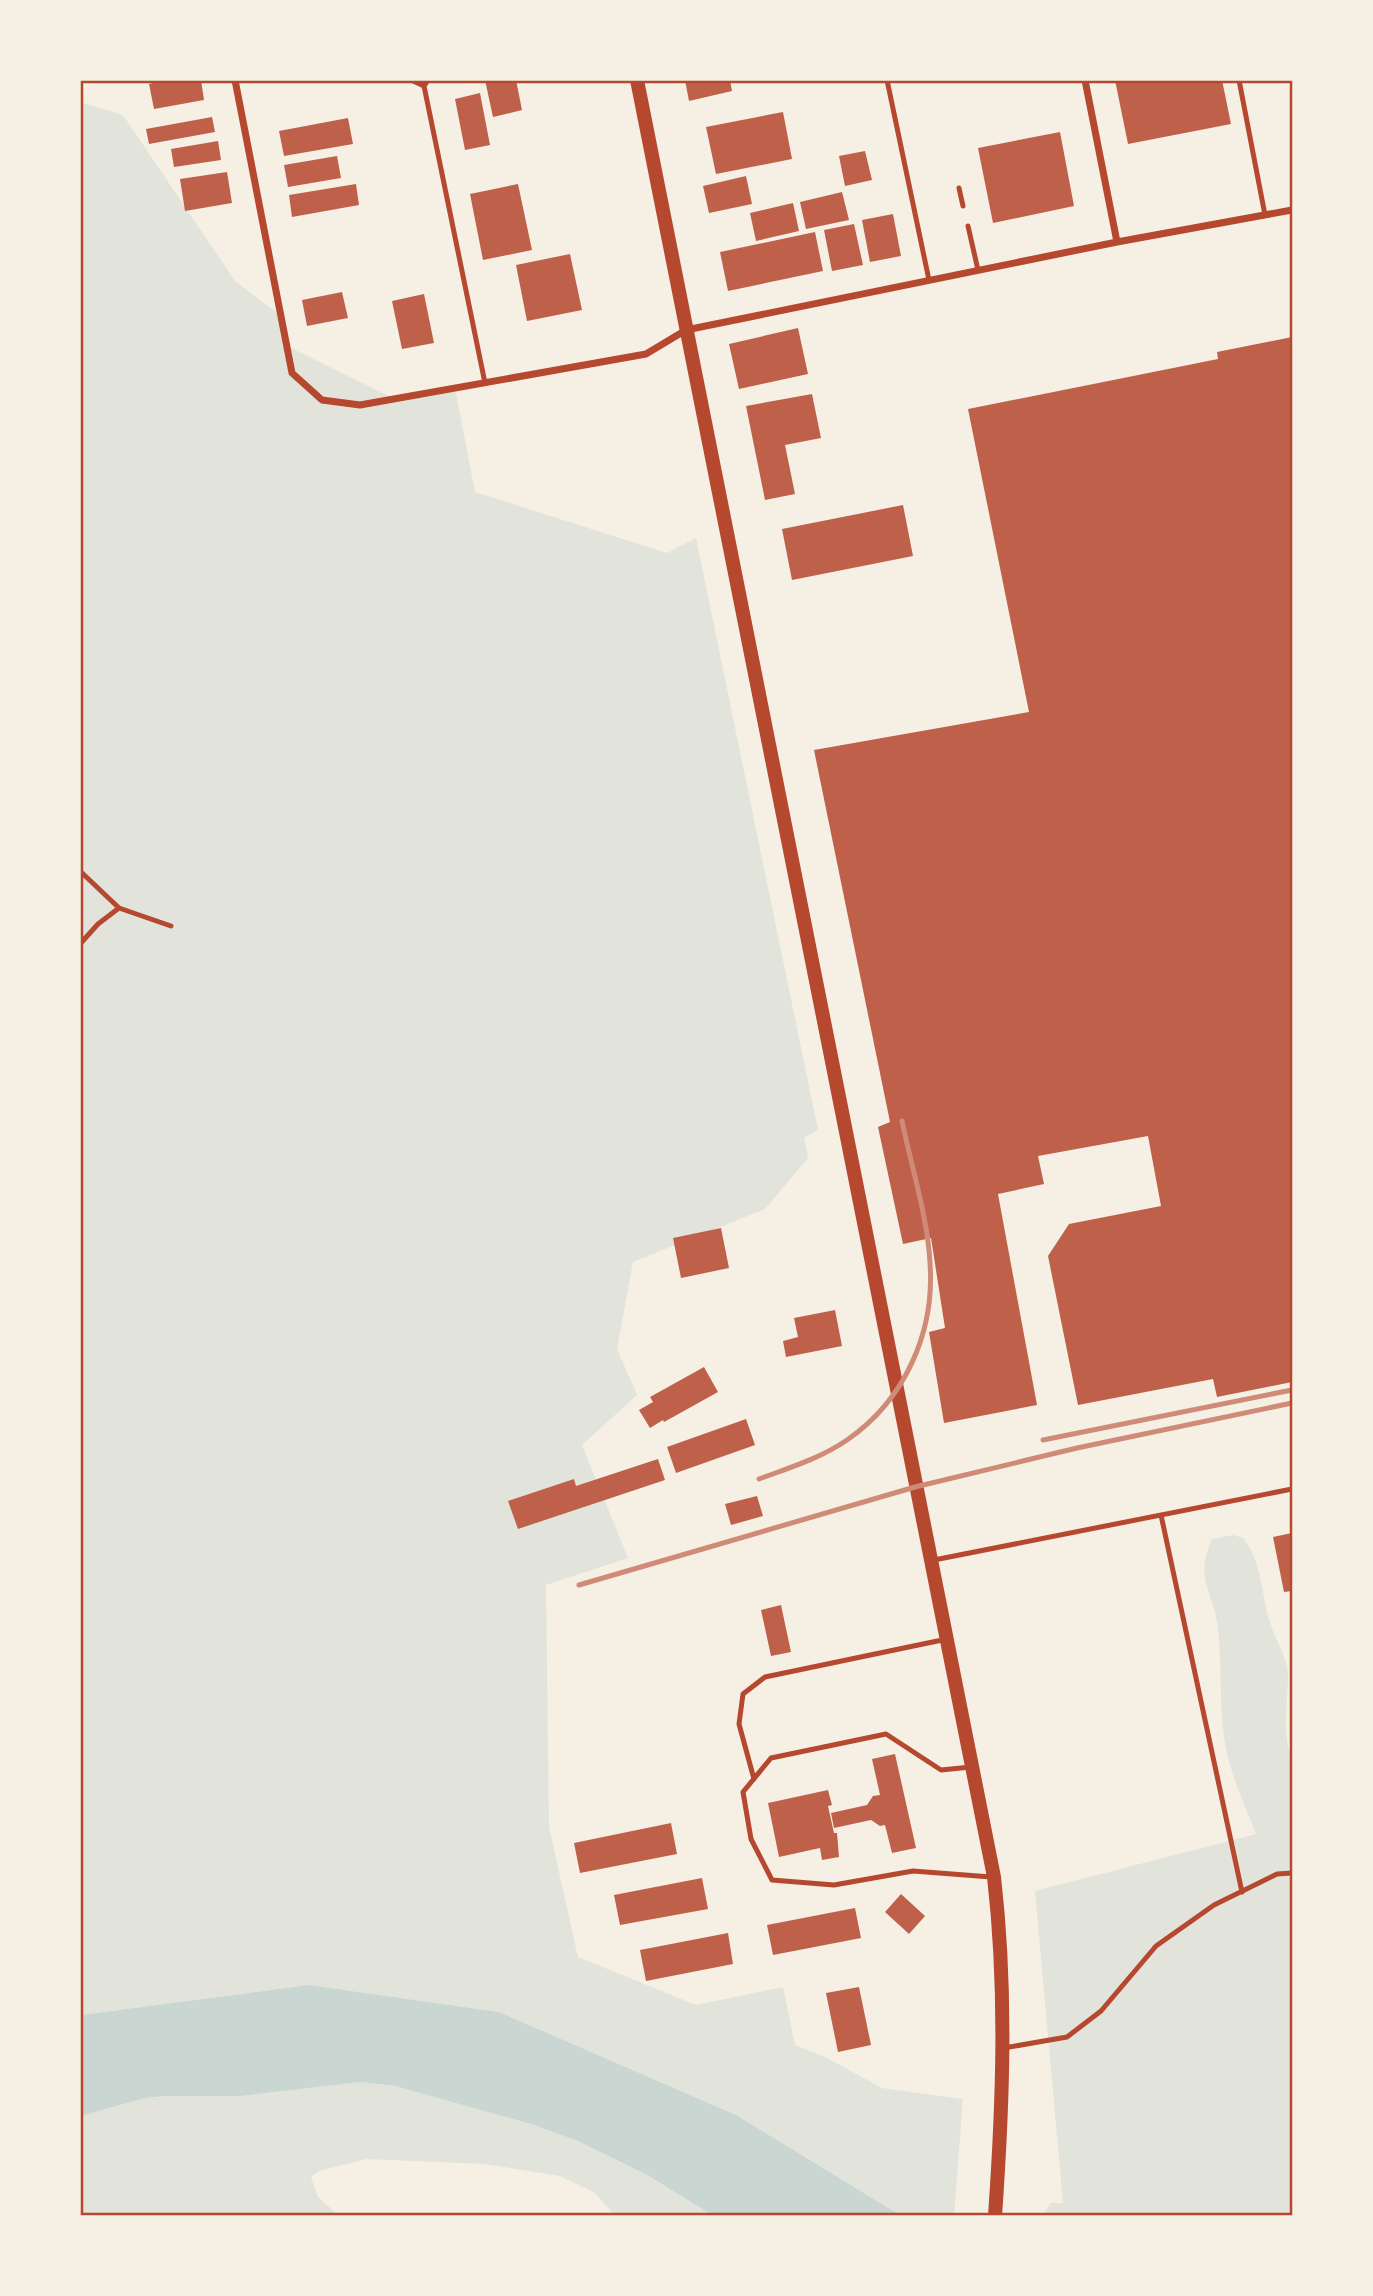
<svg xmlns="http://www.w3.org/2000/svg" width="1373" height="2296" viewBox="0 0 1373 2296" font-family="Manrope,sans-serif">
<rect width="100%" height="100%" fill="#f6efe4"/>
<path fill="#e2e4dc" d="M80,102L123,115L235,281L281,316L287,346L395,399L455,388L475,492L667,553L696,538L818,1130L804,1138L808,1158L765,1209L633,1262L617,1349L637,1395L582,1445L628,1558L546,1585L549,1827L578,1957L696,2005L783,1987L795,2045L825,2057L882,2088L963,2099L954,2215H900L736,2115L499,2012L309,1985L81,2015Z
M1233,1535L1243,1538C1262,1562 1261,1591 1269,1619C1274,1639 1289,1658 1288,1680C1287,1706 1282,1735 1292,1760V2215H1043L1051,2203H1063L1035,1891L1256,1834C1248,1812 1237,1791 1231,1768C1217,1723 1223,1674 1218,1628C1213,1589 1194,1581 1212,1539Z
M360,2082L395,2086L531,2124L578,2141L649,2176L712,2215H614L595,2193L560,2176L484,2164L367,2159L319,2171L311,2177L318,2197L338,2215L81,2216V2116L145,2098Z"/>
<path fill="#c9d6d2" d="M309,1985L499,2012L736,2115L900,2215H712L649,2176L578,2141L531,2124L395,2086L360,2082L239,2096H166L145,2098L81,2116V2015Z"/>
<path fill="#bf614a" d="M166,80H201L204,100L154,109L149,84Z
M485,80H516L522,110L493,117Z
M685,80H730L732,91L689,101Z
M1115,80H1222L1231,124L1128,144Z
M480,93L490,145L465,150L455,99Z
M783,112L792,159L716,174L706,127Z
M212,117L215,132L149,144L146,129Z
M348,118L353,144L284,156L279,131Z
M1060,132L1074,206L993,223L978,148Z
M218,141L221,160L174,167L171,149Z
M865,151L872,180L845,186L839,156Z
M337,156L341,178L288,187L284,165Z
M227,172L232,203L185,211L180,179Z
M746,176L752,204L709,213L703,186Z
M356,184L359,205L292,217L289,195Z
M518,184L532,250L483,260L470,194Z
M842,192L849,220L806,229L800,202Z
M793,203L799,231L756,241L750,213Z
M893,214L901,256L870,262L862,220Z
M854,224L863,265L832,271L824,230Z
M815,232L823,271L728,291L720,252Z
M570,254L582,310L527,321L516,265Z
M342,292L348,318L307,326L302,300Z
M424,294L434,343L402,349L392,301Z
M798,328L808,374L739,389L729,344Z
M1292,337V1382L1217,1397L1213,1379L1078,1405L1048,1256L1069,1224L1161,1206L1148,1136L1038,1156L1044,1184L998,1194L1037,1405L944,1423L929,1332L945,1328L931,1238L903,1244L878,1127L890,1122L814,750L1029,712L968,409L1218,359L1217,352Z
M812,394L821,438L785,445L795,494L765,500L746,406Z
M903,505L913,556L792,580L782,529Z
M721,1228L729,1268L681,1278L673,1238Z
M835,1310L842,1346L786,1357L783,1341L798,1337L794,1318Z
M704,1367L718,1392L664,1422L663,1420L650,1428L639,1410L653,1402L650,1397Z
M746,1419L755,1445L676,1473L667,1447Z
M658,1459L665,1480L518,1529L508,1501L574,1479L576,1486Z
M757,1496L763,1516L731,1525L725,1504Z
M1292,1533V1591L1284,1592L1273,1537Z
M781,1605L791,1652L771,1656L761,1610Z
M895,1754L916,1848L892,1853L885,1825L880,1826L871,1820L834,1828L831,1813L867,1805L873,1796L880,1795L872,1759Z
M828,1790L832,1805L828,1806L834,1833H837L839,1857L822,1860L820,1848L779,1857L768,1803Z
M671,1823L677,1854L580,1873L574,1843Z
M702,1878L708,1909L620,1925L614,1895Z
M901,1894L925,1916L909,1934L885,1912Z
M855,1908L861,1938L773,1955L767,1925Z
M728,1933L733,1964L646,1981L640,1950Z
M859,1987L871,2045L838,2052L826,1993Z"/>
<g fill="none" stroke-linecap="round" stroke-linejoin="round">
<path stroke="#b5482f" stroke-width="5" d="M411,80L424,86
M428,80L424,86L485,383
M887,80L929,280
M1239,80L1265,215
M959,188L963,206
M968,226L978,270
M80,871L119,908L171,926
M80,944L98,924L119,908
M1161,1515L1242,1892
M934,1560L1292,1489
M971,1767L941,1770L886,1734L771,1758L743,1792L751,1839L772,1880L834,1885L913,1871L991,1877
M754,1779L739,1724L743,1694L765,1677L947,1639
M1004,2048L1067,2037L1101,2011L1156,1946L1214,1905L1277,1874L1292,1873"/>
<path stroke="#b5482f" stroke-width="7" d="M235,80L292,373L322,400L360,405L646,354L686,330L1117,242L1292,210
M1085,80L1117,242"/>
<path stroke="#b5482f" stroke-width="14" d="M637,80L994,1877C1007,1990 1003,2102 995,2216"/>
<path stroke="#cf8b77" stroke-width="5" d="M1043,1440L1292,1390
M759,1479C789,1468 821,1458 847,1440C905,1400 935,1332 930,1263C928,1219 911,1165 902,1121
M579,1585L915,1487L1077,1448L1292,1403"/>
</g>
<rect width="1373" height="2296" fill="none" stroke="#f6efe4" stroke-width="164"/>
<rect x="82" y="82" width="1209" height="2132" fill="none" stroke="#b5482f" stroke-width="2.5"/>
</svg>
